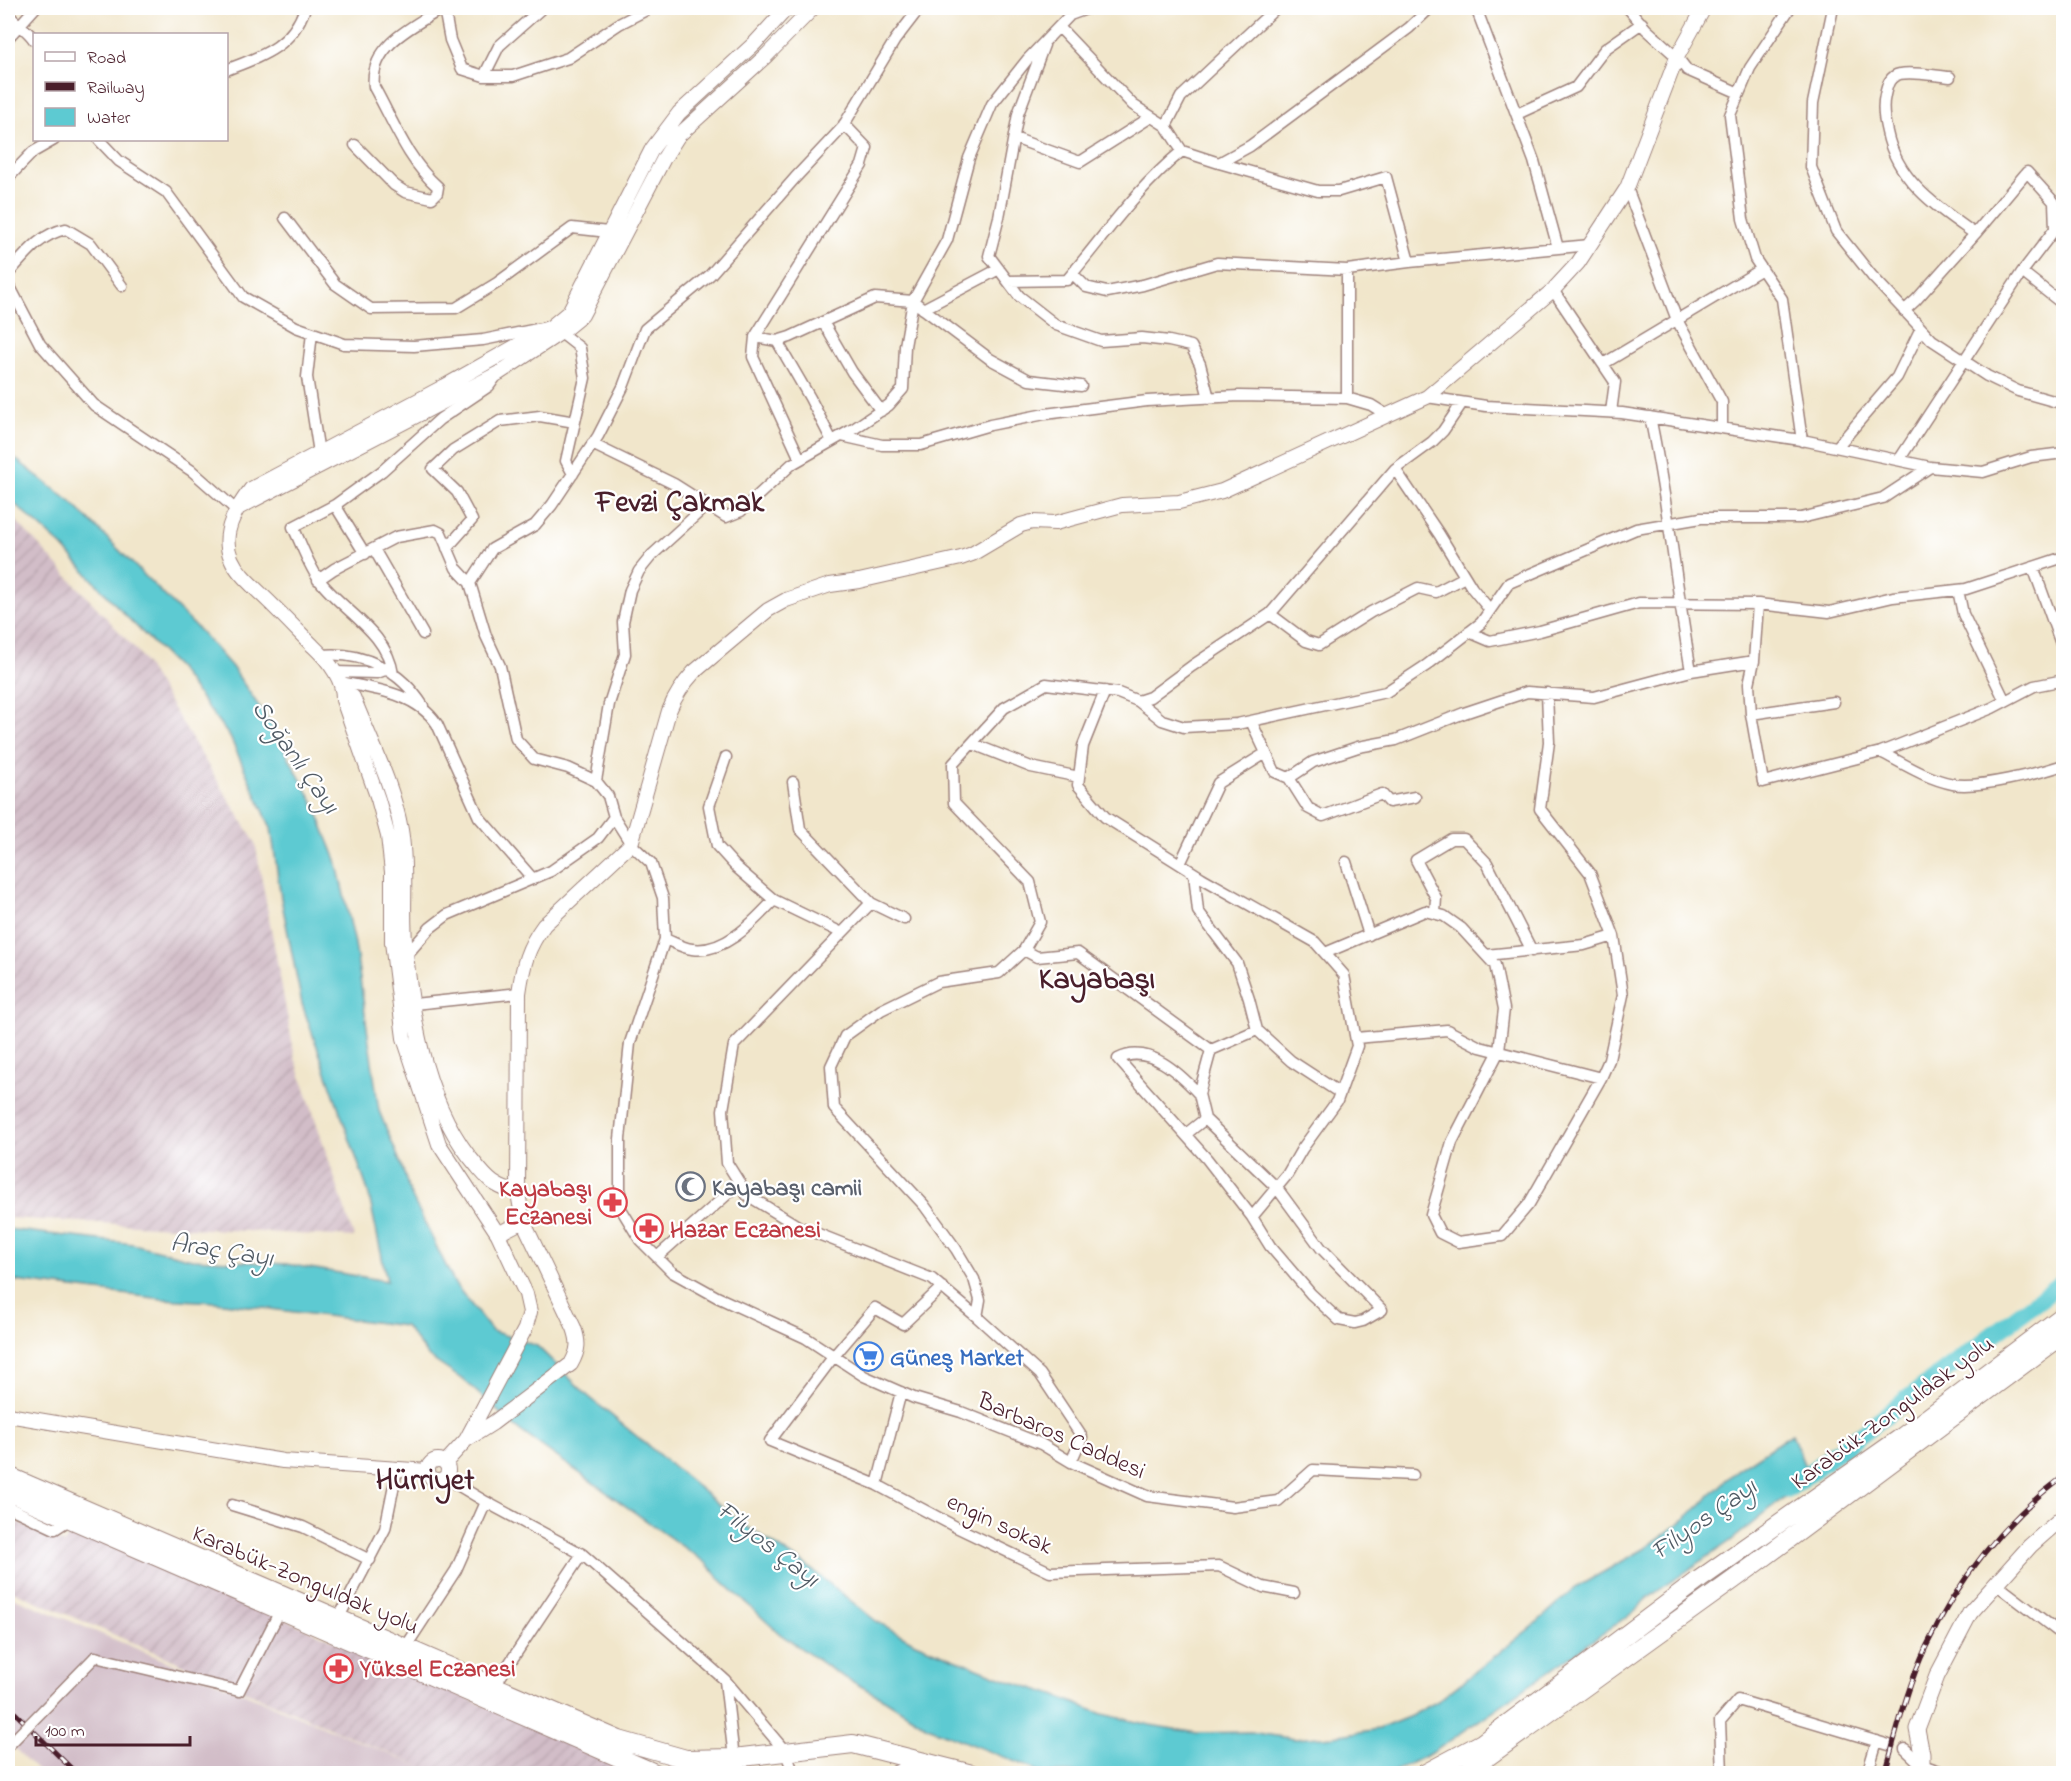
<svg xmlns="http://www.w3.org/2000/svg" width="2071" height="1781" viewBox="0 0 2071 1781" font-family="'Indie Flower',sans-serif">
<defs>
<pattern id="industrial-furrows" width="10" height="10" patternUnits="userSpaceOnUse" patternTransform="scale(1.5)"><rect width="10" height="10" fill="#d2bdc8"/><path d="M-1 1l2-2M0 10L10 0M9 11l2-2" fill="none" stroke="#b6a2ac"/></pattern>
</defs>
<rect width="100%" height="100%" fill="#fff"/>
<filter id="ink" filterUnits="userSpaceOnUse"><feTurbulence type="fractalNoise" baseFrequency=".0167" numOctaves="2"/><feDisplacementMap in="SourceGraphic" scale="12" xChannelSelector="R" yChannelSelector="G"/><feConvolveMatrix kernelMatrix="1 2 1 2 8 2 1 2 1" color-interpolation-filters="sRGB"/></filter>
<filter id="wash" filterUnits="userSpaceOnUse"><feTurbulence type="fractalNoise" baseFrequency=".008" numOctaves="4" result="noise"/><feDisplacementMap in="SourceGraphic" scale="24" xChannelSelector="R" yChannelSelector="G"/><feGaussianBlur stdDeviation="1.35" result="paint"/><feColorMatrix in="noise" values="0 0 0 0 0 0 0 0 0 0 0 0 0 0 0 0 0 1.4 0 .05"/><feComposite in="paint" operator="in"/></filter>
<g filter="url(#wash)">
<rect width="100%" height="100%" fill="#f1e6cb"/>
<path fill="url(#industrial-furrows)" d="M8,512L139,653L255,842L295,1058L354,1237L8,1218Z
M8,1518L64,1544L74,1528L641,1773H435L8,1589Z"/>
<path fill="#d2bdc8" d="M8,1595L435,1773H40L8,1742Z"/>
<path fill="#5dcad2" stroke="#54747e" stroke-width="1.5" d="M8,453L72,503L202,633L232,667L267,718L312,800L336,860L355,944L379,1111L401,1164L410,1193L455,1284L492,1331L537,1346L588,1396L744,1525L806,1565L876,1621L915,1643L1010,1681L1054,1695L1102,1714L1150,1725L1197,1733L1251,1732L1294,1739L1334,1736L1379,1729L1411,1716L1438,1701L1534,1625L1575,1588L1644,1549L1686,1518L1737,1470L1792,1434L1809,1477L1732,1540L1655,1593L1626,1617L1513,1697L1432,1753L1390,1773H1043L928,1727L886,1700L837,1673L780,1634L721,1580L707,1564L515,1427L466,1382L429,1357L405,1326L215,1302L163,1299L8,1280V1229L133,1244L192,1259L286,1264L387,1281L368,1191L302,1004L281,898L271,828L230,737L178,668L126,616L62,546L8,498Z"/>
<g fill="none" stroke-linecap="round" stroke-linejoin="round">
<path stroke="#5dcad2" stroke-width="18" d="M1788,1489L2064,1281"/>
</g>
</g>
<g filter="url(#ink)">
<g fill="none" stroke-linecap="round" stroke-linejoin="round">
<defs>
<path id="minor" d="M444,8L450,40L462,69L484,76H513L568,58L619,24L650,8
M1476,8L1534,161L1558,248
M1628,8L1646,29L1677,57L1687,70L1739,93
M1790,8L1750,68L1730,115L1743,219L1755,259L1782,299L1802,441
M1833,8L1813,103L1811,167L1836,231L1872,276L1932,340L1987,376L2018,391L2064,404
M8,14C16,24 27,29 34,40
M1059,27L1133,105L1166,126
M8,38L35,8
M1044,45L1018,114L999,217L989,256L1019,296L1056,325L1101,341L1142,338L1169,341L1191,346L1200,364L1209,398
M226,70C262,56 292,47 305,8
M484,76L499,46L542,8
M1950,77C1936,76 1913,71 1900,74C1889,76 1887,86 1885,95C1882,107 1884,120 1887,132C1897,181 1937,207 1975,234
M1517,114L1576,87L1605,49L1642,23
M1014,138L1080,162L1151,117
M99,140L119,161L166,192L243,297L296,327L344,344L414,346L483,340L552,326L580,348L585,378L566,461L573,474
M355,145L394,185L405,192L432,198L437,193L438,187C408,161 393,121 374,87C369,46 413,26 443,8
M1182,151L1219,163L1250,146L1409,28L1430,8
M1219,163L1318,191H1339L1386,177L1409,262
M8,178L33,152L54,140
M1627,188L1677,320L1722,402V428
M285,218L335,284L371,309L456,308L497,283L572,228L608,232
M1347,270V398
M2022,272L2064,305
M8,274C25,255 40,234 66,229L91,244L122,286
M1073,274L1086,287L1107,292L1143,285L1217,263L1347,270L1409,262L1590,245
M1008,281L1067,280C1104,236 1137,188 1182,151L1166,126L1181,97L1276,8
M8,283L40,344L94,405L192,471L235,509
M1553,290L1615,382L1611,412
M923,309L999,269
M823,322L852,372L881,411
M312,333L307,377L319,453
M755,337L777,341L790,337L875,298L913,301L990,359L1029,380L1081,386
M777,341L810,398L832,441
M1603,364L1762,269
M1427,397L1486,406L1622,413L1807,441L1930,467L1983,472L2031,457L2064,453
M1650,417C1668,501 1676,586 1691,671
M842,436L882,445H921L990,425L1045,414L1147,401L1239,396L1347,398L1371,405L1387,415
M592,444L674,484L726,517L741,511L792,464L855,428L889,405L903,389L905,346L913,301L947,240L969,158L992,104L1027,60L1070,15L1089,8
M1837,447L1897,377L1921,328
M800,459L753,357L755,337L862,165L867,148L844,124
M1899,460L2022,272L2055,229L2054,202L2027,172L1975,234L1916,300L1904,311
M1395,469L1439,534L1472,588L1490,610
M335,505L365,554
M447,548L472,520L457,492L433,469L453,450L500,421L540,416L575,422
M374,549L423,634
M2033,567L2064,652
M318,580L334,569L396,537L435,530L441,533L456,568L470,583
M1958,590L1963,614L2005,701
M1758,604L1754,661L1749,684L1751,714L1763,782L1881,752C1904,764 1927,779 1953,784C1977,789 2039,773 2064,765
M1270,614L1306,641L1319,645L1371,612L1418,588L1436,592L1465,577
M1469,632L1490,641L1540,631L1639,603L1758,604L1829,612L1893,597L1966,589L2064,557
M322,655C364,651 401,671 423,706
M335,672L377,673L385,670
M393,674C387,632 344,612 320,581C309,567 301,543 293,527L335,505L382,471L440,419L489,386L497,375
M340,682C375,689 416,693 437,724L479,817L533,879
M1105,691L1083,746L1078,785L1105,817L1202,878L1315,942L1344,975L1357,1046L1337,1101L1302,1149L1287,1175L1252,1217
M1138,701L1150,697L1192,666L1270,614L1395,469L1432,442L1443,431L1462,403
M1751,714L1834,702
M1251,721L1275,772L1289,778L1313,762L1358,747L1396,740L1464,713L1527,692L1594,697L1691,671L1754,661
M973,744L1031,767L1079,777
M1881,752L1992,708L2034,686L2064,680
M726,757L709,806L717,846L736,867L774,900L842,933
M1289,778L1308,808L1323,816L1382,794L1389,802L1415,797
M596,781L609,704L625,654L623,622L630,590L639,571L652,555L707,505
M793,782L800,829L871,903L904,919
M614,817L631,844L651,863L663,898L665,939L630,1043L620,1139V1207L640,1240L672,1272L717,1297L806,1338L864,1376L914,1398L961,1412L1041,1444L1071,1462L1147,1496L1233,1507L1278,1501L1313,1470L1413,1475
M1346,862L1369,935
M1180,864L1218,783L1266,753
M1194,873L1198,911L1237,963L1249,999L1257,1030L1291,1061L1340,1093
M871,903L734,1045L723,1110L727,1163L747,1195L798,1226L932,1279L977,1317L1040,1374L1082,1437L1071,1462
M1435,913L1436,898L1416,860L1451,839H1464L1487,863L1532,951
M665,939C673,942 683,948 692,949C725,954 754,921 774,900
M1024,950L1037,957L1078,953L1211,1050L1257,1030
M1325,953L1425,911L1444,916L1461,928L1495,965L1504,1009L1499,1051L1452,1142L1431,1215L1440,1233L1458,1242L1502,1236L1529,1204L1601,1078L1609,1060L1623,995L1614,936L1590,873L1540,809L1549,742L1547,693
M401,954L411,950L430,928L447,915L551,871L598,838L614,817L608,796L596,781L568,768L534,759L516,739L500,666L486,636L470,583L492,549L535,525L552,505L598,436L623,387L645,329L710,275L795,178L842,128L895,40L915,14L923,8
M1486,955L1584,945L1614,936
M414,1004L519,993
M1356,1038L1447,1030L1480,1047L1601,1078
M1199,1094C1180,1074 1149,1043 1118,1059L1207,1159L1252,1217L1270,1246L1311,1294L1339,1320L1355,1323L1363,1321L1382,1310L1321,1248L1277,1188L1205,1119L1199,1094L1211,1050
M1186,1134L1205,1119
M657,1257L740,1183
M942,1287L903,1324L875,1308L834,1356L770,1441L877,1485L956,1527L1050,1572L1219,1566L1263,1587L1294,1593
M977,1317L980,1300L974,1279L956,1249L924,1205L834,1108L831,1066L845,1036L881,1010L938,982L999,973L1024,950L1040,922L1030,882L954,803L953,764L1004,708L1046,684L1118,693L1138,701L1162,720L1184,727L1237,724L1386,692L1427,665L1481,623L1509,583L1636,529L1701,518H1801L1883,498L1930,467
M444,1477L486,1502L582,1554L725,1680L785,1751L794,1774
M877,1485L901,1392
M232,1505L303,1527L370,1560
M8,1507L55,1529L69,1520
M1996,1584L2064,1636
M337,1621L385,1529L397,1470
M403,1651L456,1570L486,1502
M95,1657L239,1691L282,1607
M725,1681L734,1758L739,1774
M493,1688L582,1554
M1905,1749L1922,1765L1948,1774
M1722,1774L1720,1721L1738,1700L1889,1745
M1867,1774L1877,1741"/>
<path id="tertiary" d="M240,507L499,373L560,333L582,315L664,158L678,136L767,55L813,8
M344,691L353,697C370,740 393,784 401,830C408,871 401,912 406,953C413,1026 428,1110 477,1166C483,1173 489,1181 497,1185C503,1189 511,1191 518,1193
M498,1234L523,1221
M8,1415L283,1461L428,1471
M466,1440L493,1423L571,1364C579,1350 579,1342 574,1328L523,1221L518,1193L519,993C523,965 527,948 544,925L631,844L669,711C675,696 682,685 694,672L768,610L786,600L830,585L859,581L961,558L972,554L1021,525L1032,522L1055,523L1122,505L1179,502L1222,491L1427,397L1553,290L1578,263L1627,188L1677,57L1704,8
M428 1470a10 10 0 1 1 20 0a10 10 0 1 1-20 0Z
M445,1463L466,1440L525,1329L530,1312L526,1294L498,1234L439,1144L404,1038L392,942V872L388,836L378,799L343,700C344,679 328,660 313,646C296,629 279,611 261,594C255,588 248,582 242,575C215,545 230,516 251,489L445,386L552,326L569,312L652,149L679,113L755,43L787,8"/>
<path id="secondary" d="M1922,1774V1754L1917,1729L1937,1676L1970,1613L2030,1546L2064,1516"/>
<path id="trunk" d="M8,1476L619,1740L686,1759L734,1758L853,1744L972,1774
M8,1492L657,1774
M898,1774L912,1772L918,1774
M1424,1774L1482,1743L1700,1579L1902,1437L2064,1315
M1464,1774L1758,1562L2064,1334"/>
</defs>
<use href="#minor" stroke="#9e827b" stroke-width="13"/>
<use href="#tertiary" stroke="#9e827b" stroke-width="16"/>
<use href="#secondary" stroke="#9e827b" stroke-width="17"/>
<use href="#trunk" stroke="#9e827b" stroke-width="20"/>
<use href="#minor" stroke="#fff" stroke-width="10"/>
<use href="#tertiary" stroke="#fff" stroke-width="14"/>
<use href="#secondary" stroke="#fff" stroke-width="15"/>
<use href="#trunk" stroke="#fff" stroke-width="18"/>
<defs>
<path id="rail" d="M8,1706L77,1774
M1885,1774C1897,1731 1907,1687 1926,1647C1957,1581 2005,1519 2064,1476"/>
</defs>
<use href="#rail" stroke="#4a1f2b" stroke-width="5"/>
<use href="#rail" stroke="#fff" stroke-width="3" stroke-dasharray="9" stroke-linecap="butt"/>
<defs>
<path id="minor-bridge" d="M8,1746L95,1657"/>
</defs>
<use href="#minor-bridge" stroke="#9e827b" stroke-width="13" stroke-linecap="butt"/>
<use href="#minor-bridge" stroke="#fff" stroke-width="10"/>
</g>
</g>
<defs>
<symbol id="mosque-ring" viewBox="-11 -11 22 22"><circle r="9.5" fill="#fff" stroke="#6b7280" stroke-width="1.5"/><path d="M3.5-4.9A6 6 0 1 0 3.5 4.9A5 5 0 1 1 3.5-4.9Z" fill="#6b7280"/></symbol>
<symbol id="pharmacy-ring" viewBox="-11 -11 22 22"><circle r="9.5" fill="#fff" stroke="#e0444e" stroke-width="1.5"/><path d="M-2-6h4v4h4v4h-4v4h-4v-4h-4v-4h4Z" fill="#e0444e"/></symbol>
<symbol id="supermarket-ring" viewBox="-11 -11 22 22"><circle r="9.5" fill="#fff" stroke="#3f7fe0" stroke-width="1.5"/><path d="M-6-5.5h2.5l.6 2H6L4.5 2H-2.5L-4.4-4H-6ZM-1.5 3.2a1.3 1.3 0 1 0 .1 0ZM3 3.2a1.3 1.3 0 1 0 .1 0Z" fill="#3f7fe0"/></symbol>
</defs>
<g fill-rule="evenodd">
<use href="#mosque-ring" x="674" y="1170" width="33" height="33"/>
<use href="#pharmacy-ring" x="596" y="1186" width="33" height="33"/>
<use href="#pharmacy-ring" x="632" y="1212" width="33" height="33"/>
<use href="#supermarket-ring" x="852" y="1340" width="33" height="33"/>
<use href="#pharmacy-ring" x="322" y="1652" width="33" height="33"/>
</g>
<g text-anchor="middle" stroke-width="4.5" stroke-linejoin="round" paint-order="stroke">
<g font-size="24" font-weight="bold" fill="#5b616d" stroke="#fff" text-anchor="start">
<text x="712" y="1195">Kayabaşı camii</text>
</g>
<g font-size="24" font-weight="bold" fill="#be3a42" stroke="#fff" text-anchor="start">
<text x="592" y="1196" text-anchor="end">Kayabaşı<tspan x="592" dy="28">Eczanesi</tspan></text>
<text x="670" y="1237">Hazar Eczanesi</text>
<text x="360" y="1676">Yüksel Eczanesi</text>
</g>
<g font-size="24" font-weight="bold" fill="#366cbe" stroke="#fff" text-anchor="start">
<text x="890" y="1365">Güneş Market</text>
</g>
<g font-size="24" fill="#4a1f2b" stroke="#fff">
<text transform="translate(1892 1412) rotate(-36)" y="8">Karabük-Zonguldak yolu</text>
<text transform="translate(1062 1435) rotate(24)" y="8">Barbaros Caddesi</text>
<text transform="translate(1000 1523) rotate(25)" y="8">engin sokak</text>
<text transform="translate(306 1579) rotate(23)" y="8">Karabük-Zonguldak yolu</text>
</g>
<g font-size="26" font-style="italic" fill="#515b65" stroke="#fff">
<text transform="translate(297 756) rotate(55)" y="9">Soğanlı Çayı</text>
<text transform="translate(222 1249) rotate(9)" y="9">Araç Çayı</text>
<text transform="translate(1703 1518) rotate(-35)" y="9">Filyos Çayı</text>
<text transform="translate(769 1543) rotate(38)" y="9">Filyos Çayı</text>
</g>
<g font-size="30" font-weight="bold" fill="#4a1f2b" stroke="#fff">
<text x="680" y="511">Fevzi Çakmak</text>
<text x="1097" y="988">Kayabaşı</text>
<text x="425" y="1489">Hürriyet</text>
</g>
</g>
<rect width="2071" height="1781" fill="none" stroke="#fff" stroke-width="30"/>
<rect x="33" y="33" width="195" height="108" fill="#ffffff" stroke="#b7a5aa" stroke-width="1.5"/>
<rect x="45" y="52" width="30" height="9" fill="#ffffff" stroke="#b7a5aa" stroke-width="1.5"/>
<text x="87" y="63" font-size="18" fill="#4a1f2b">Road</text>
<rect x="45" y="82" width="30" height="9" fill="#4a1f2b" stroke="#b7a5aa" stroke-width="1.5"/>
<text x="87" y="93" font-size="18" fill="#4a1f2b">Railway</text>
<rect x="45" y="108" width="30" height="18" fill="#5dcad2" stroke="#b7a5aa" stroke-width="1.5"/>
<text x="87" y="123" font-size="18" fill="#4a1f2b">Water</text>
<path d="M36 1736v9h154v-9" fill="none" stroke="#4a1f2b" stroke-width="3"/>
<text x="45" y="1736" font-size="18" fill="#4a1f2b" stroke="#ffffff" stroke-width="4.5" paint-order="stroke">100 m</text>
</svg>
